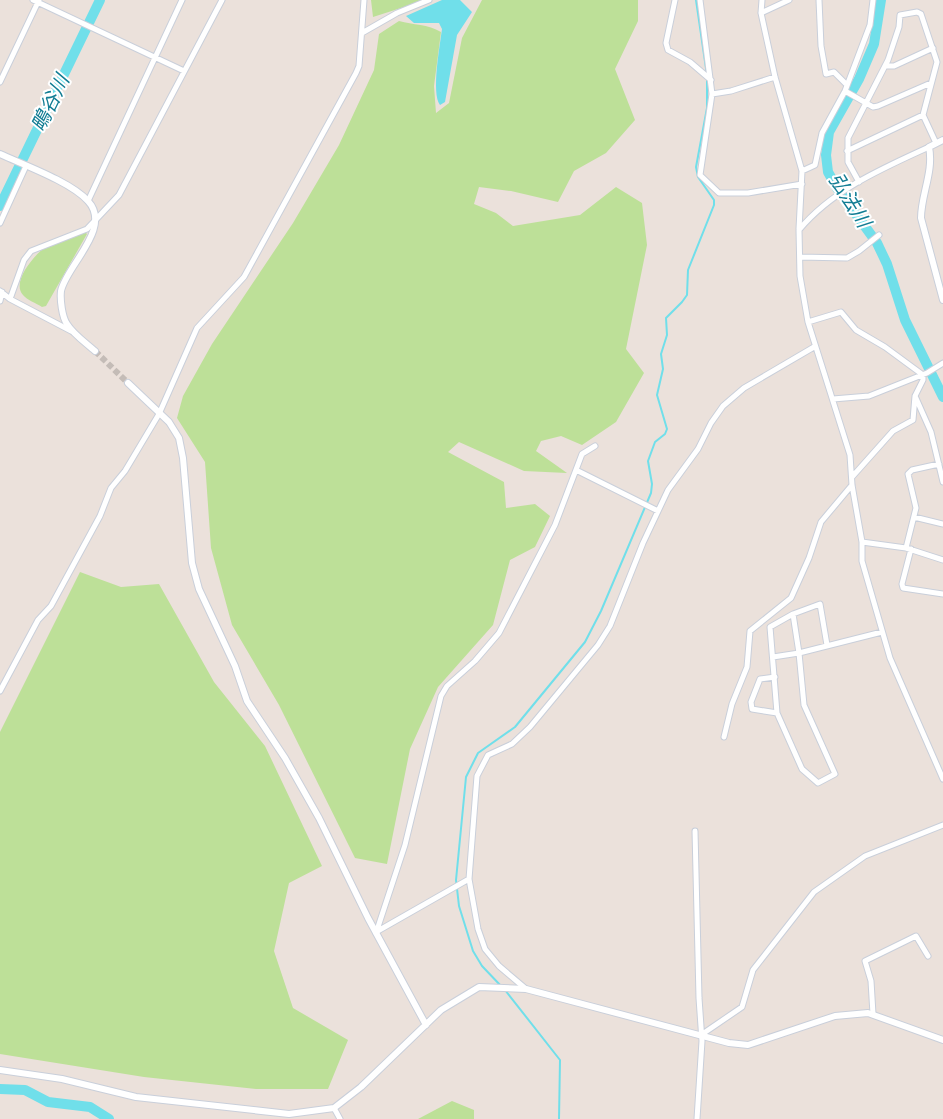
<svg xmlns="http://www.w3.org/2000/svg" width="943" height="1119" viewBox="0 0 943 1119" font-family="'Sofia Sans Condensed','Noto Sans JP',sans-serif">
<rect width="100%" height="100%" fill="#ebe1db"/>
<path fill="#bde098" d="M371,0H426L373,17Z
M482,0H638V21L615,69L635,120L606,153L574,171L558,202L511,191L479,187L474,204L496,213L513,226L580,215L616,187L642,203L647,245L626,349L644,373L616,422L582,445L561,436L541,441L536,451L567,473L524,471L459,442L448,452L504,482L506,508L535,504L550,516L535,547L510,560L493,625L438,687L410,749L387,864L355,858L279,705L232,625L211,548L205,462L177,418L183,396L212,344L293,223L339,145L374,70L379,34L399,21C413,25 428,24 441,32L434,86L436,113L449,103L462,38Z
M85,232L87,234L46,306L42,307C36,303 27,300 23,295C10,281 38,251 49,244C59,238 74,237 85,232Z
M80,572L121,587L159,584L214,682L265,746L322,866L289,883L274,951L293,1008L348,1040L328,1089H256L144,1077L0,1054V732Z
M452,1101L474,1110V1119H418Z"/>
<path fill="#70dfea" d="M442,0H460L472,12L457,35L445,102L440,105C431,93 440,45 442,29L439,23H414L406,16Z"/>
<g fill="none" stroke-linecap="round" stroke-linejoin="round">
<path stroke="#70dfea" stroke-width="2" d="M696,0L707,75
M502,987L482,966L473,951L459,906L456,880L466,777L478,753L515,727L585,642L601,611L651,493L652,484L648,461L655,442L665,434L667,429L657,395L663,369L661,354L667,335L666,318L682,302L687,295L688,270L714,205V200L698,177L696,167L707,108V79
M505,990L560,1060L559,1119"/>
<path stroke="#70dfea" stroke-width="10" d="M881,0L874,44L859,79L829,132L826,155L828,172L837,188L877,243L887,264L905,320L943,397
M0,206L100,0
M0,1089L25,1090L48,1102L90,1107L109,1119"/>
<path stroke="#c4bcb7" stroke-width="6" stroke-dasharray="6 3" stroke-linecap="butt" d="M95,351L128,383"/>
<defs>
<path id="minor" d="M33,0L184,71
M675,0L666,43L668,50L690,62L711,80
M700,0L712,94L700,175L719,193H748L802,184
M762,0L761,13L775,77L802,171L799,229
M819,0L821,46L826,74L834,72L846,84
M761,13L789,0
M362,33L397,13L429,0
M885,66H894L933,48
M0,82L39,0
M845,91L873,107L878,106L931,83
M712,94L731,91L775,77
M929,147C883,168 832,190 799,230L800,276L808,322L850,455L852,485L862,542V561L890,658L943,779
M847,151L923,115
M802,171L815,165L822,133L845,91L870,25L873,0
M859,182L848,162V138L888,60L899,27L900,15L917,12L921,14L937,62L923,115L936,143
M88,201L182,0
M0,223L26,166
M800,257L847,258L859,251L879,235
M0,291L10,299L71,331
M10,299L24,260L31,251L87,229L119,195L222,0
M0,301L2,292
M808,322L841,312L856,330L885,347L923,375V380L915,396L931,432L943,482
M833,399L869,396L927,373L943,363
M576,470L658,511
M852,477L893,431L913,420L915,396
M914,517L943,524
M862,542L906,548L943,560
M906,548L916,508L908,474L912,470L939,464
M911,549L902,584L903,588L943,594
M793,614L820,604L827,645
M773,657L799,653L793,614L770,627L777,713L802,769L818,783L835,774L804,705L799,653L882,632
M775,677L760,679L751,702L752,709L777,713
M0,691L38,620L51,606L100,516L111,488L125,471L159,414L197,328L244,277L356,73L359,66L364,0
M724,737L732,704L747,667L750,631L791,598L809,558L821,522L852,485
M695,831L699,998L702,1041L697,1119
M376,932L469,879
M376,933L405,845L441,696L447,686L475,661L499,633L555,525L582,454L595,446
M526,989L499,966L485,949L478,929L469,879L477,776L488,755L512,744L530,727L598,645L610,626L643,543L668,490L698,449L711,423L723,406L744,388L814,347
M873,1014L871,981L865,961L916,936L928,956
M701,1035L742,1007L753,970L814,892L865,856L943,825
M334,1108L340,1119"/>
<path id="tertiary" d="M943,140L929,147C934,171 921,195 921,218L943,300
M0,154C24,165 71,182 88,201C113,228 66,266 61,291C60,299 62,317 67,324C73,334 86,343 95,351
M128,383L169,422L179,438L183,458L192,563L199,589L235,666L247,701L285,758L319,818L368,918L426,1025
M0,1070L62,1079L136,1097L289,1114L334,1108L361,1087L441,1010L479,987L526,989L729,1043L748,1045L835,1016L868,1013L943,1040"/>
</defs>
<use href="#minor" stroke="#c9cfda" stroke-width="7"/>
<use href="#tertiary" stroke="#c9cfda" stroke-width="8"/>
<use href="#minor" stroke="#fff" stroke-width="5"/>
<use href="#tertiary" stroke="#fff" stroke-width="6"/>
</g>
<g text-anchor="middle" stroke-width="4" stroke-linejoin="round" paint-order="stroke">
<g font-size="20" font-style="italic" fill="#127d94" stroke="#fff">
<text transform="translate(50 103) rotate(-64)" y="7">鴫谷川</text>
<text transform="translate(850 200) rotate(58)" y="7">弘法川</text>
</g>
</g>
</svg>
